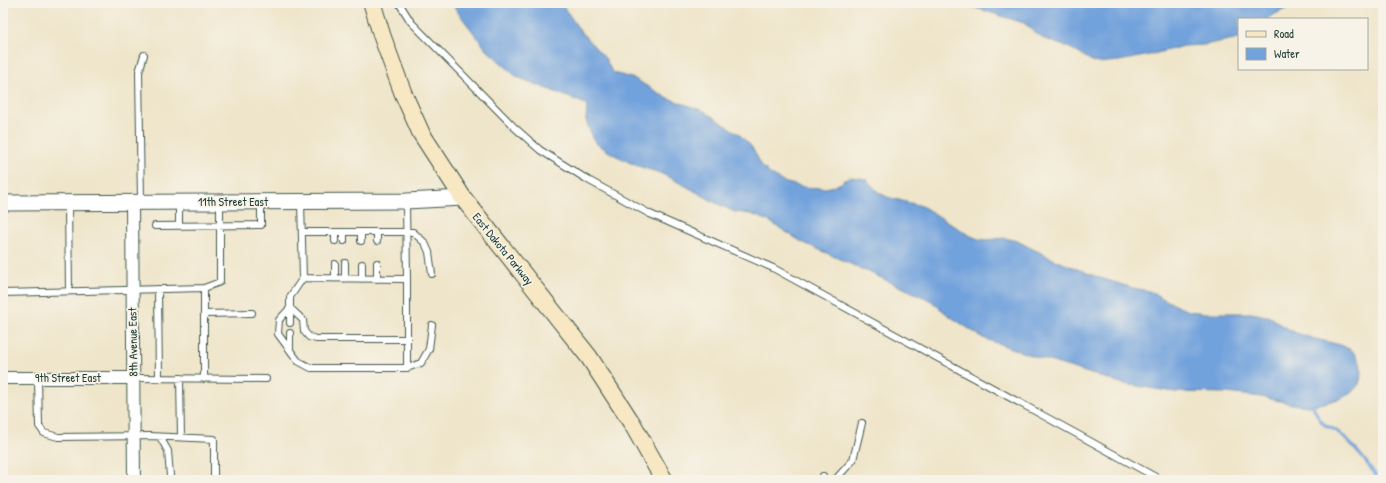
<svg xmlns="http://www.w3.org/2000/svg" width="1386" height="483" viewBox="0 0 1386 483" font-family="'Patrick Hand',sans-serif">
<rect width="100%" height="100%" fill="#f7f3e8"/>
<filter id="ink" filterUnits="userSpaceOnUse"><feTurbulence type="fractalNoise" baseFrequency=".025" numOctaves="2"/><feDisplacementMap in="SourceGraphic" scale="8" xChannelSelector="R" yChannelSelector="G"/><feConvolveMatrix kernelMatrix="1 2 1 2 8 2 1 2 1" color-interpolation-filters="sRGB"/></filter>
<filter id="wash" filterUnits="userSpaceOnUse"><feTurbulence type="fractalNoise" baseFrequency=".012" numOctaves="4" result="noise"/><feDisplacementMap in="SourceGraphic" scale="16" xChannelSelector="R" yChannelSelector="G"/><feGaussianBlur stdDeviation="0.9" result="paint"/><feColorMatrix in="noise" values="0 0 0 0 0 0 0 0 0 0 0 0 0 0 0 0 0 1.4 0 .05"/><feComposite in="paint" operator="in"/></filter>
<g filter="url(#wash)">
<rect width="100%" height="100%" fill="#efe5ca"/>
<path fill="#72a2dc" stroke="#487088" d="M451,3H561L581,32L605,58L611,70L614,73L635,79L667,98L704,111L739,134L751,146L762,166L770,174L783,182L803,187L825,188L835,186L841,183L845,179L850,177L860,178L867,180L878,192L887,197L922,206L969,235L978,239L987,240L1005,238L1017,241L1055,260L1100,278L1133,288L1149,291L1179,307L1189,311L1206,313H1252L1271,317L1281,325L1296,333L1315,339L1337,344L1352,350L1357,357L1360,363L1362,372L1359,384L1352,392L1342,398L1324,403L1309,406L1297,405L1262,397L1227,393L1175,392L1124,384L1030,355L983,338L948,315L930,300L802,242L767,220L751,214L735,212L716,203L684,185L660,173L635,165L611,153L597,144L592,138L586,120L587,107L586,104L517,77L486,49Z
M960,3H1298L1271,16L1268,19H1239V38L1204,45L1184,46L1145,56L1119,61L1098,63L1092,61L1070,48L1042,38L1024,23Z"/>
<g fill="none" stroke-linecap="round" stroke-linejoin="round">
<path stroke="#72a2dc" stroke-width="3" d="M1311,402C1315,410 1318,420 1325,425C1330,428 1335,429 1339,433C1351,443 1371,466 1378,480"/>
</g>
</g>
<g filter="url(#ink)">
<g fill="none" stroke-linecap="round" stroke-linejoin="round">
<defs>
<path id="service" d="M399,3L411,22L514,127L540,150L588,180L650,214L773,268L1161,480
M141,201L139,72L144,55
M301,202L303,278L407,279L406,202
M68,203L69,291
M155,226L261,225V202
M179,226V203
M302,232H413L425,243L429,252L432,274
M335,232V241
M344,232V241
M361,232V241
M377,241V232
M345,263V279
M335,264V279
M362,264V279
M377,279V263
M407,279V368H311L298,361L278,334L279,320L290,308L303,320L304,331L309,337L316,339H407
M204,288V379
M158,289L159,378
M3,293L204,288L220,282V202
M204,314L252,313
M290,323V297L303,278
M290,333V349
M407,368L421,363L429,349L432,325
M38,378L39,426L44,433L58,437L149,436L214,439V480
M133,378L266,379
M180,378L181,437
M160,437L168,451L170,476
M823,480V476
M835,480L853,460L862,423"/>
<path id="minor" d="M132,203L134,480
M3,378H133"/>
<path id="tertiary" d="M3,203L406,201L463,198"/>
<path id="secondary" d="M372,3L382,36L403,93L421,133L463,198L589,357L633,425L664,480"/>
</defs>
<use href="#service" stroke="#3e564a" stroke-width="8"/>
<use href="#minor" stroke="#3e564a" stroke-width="14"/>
<use href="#tertiary" stroke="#3e564a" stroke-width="17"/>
<use href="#secondary" stroke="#3e564a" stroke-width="19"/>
<use href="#service" stroke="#fff" stroke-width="6"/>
<use href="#minor" stroke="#fff" stroke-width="12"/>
<use href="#tertiary" stroke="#fff" stroke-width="15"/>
<use href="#secondary" stroke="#f8e7c3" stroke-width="17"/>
</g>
</g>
<g text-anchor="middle" stroke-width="3.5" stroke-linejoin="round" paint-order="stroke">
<g font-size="12" fill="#1f3d34" stroke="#f7f3e8">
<text x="233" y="206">11th Street East</text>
<text transform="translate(503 249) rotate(51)" y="4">East Dakota Parkway</text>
<text transform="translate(133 342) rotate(-91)" y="4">8th Avenue East</text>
<text x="68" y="382">9th Street East</text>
</g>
</g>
<rect width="1386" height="483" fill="none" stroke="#f7f3e8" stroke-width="16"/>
<rect x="1238" y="18" width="130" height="52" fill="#f7f3e8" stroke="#a1aaa0"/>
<rect x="1246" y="31" width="20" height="6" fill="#f8e7c3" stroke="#a1aaa0"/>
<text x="1274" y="38" font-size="12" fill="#1f3d34">Road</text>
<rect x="1246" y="48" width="20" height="12" fill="#72a2dc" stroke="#a1aaa0"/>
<text x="1274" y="58" font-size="12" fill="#1f3d34">Water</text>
</svg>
